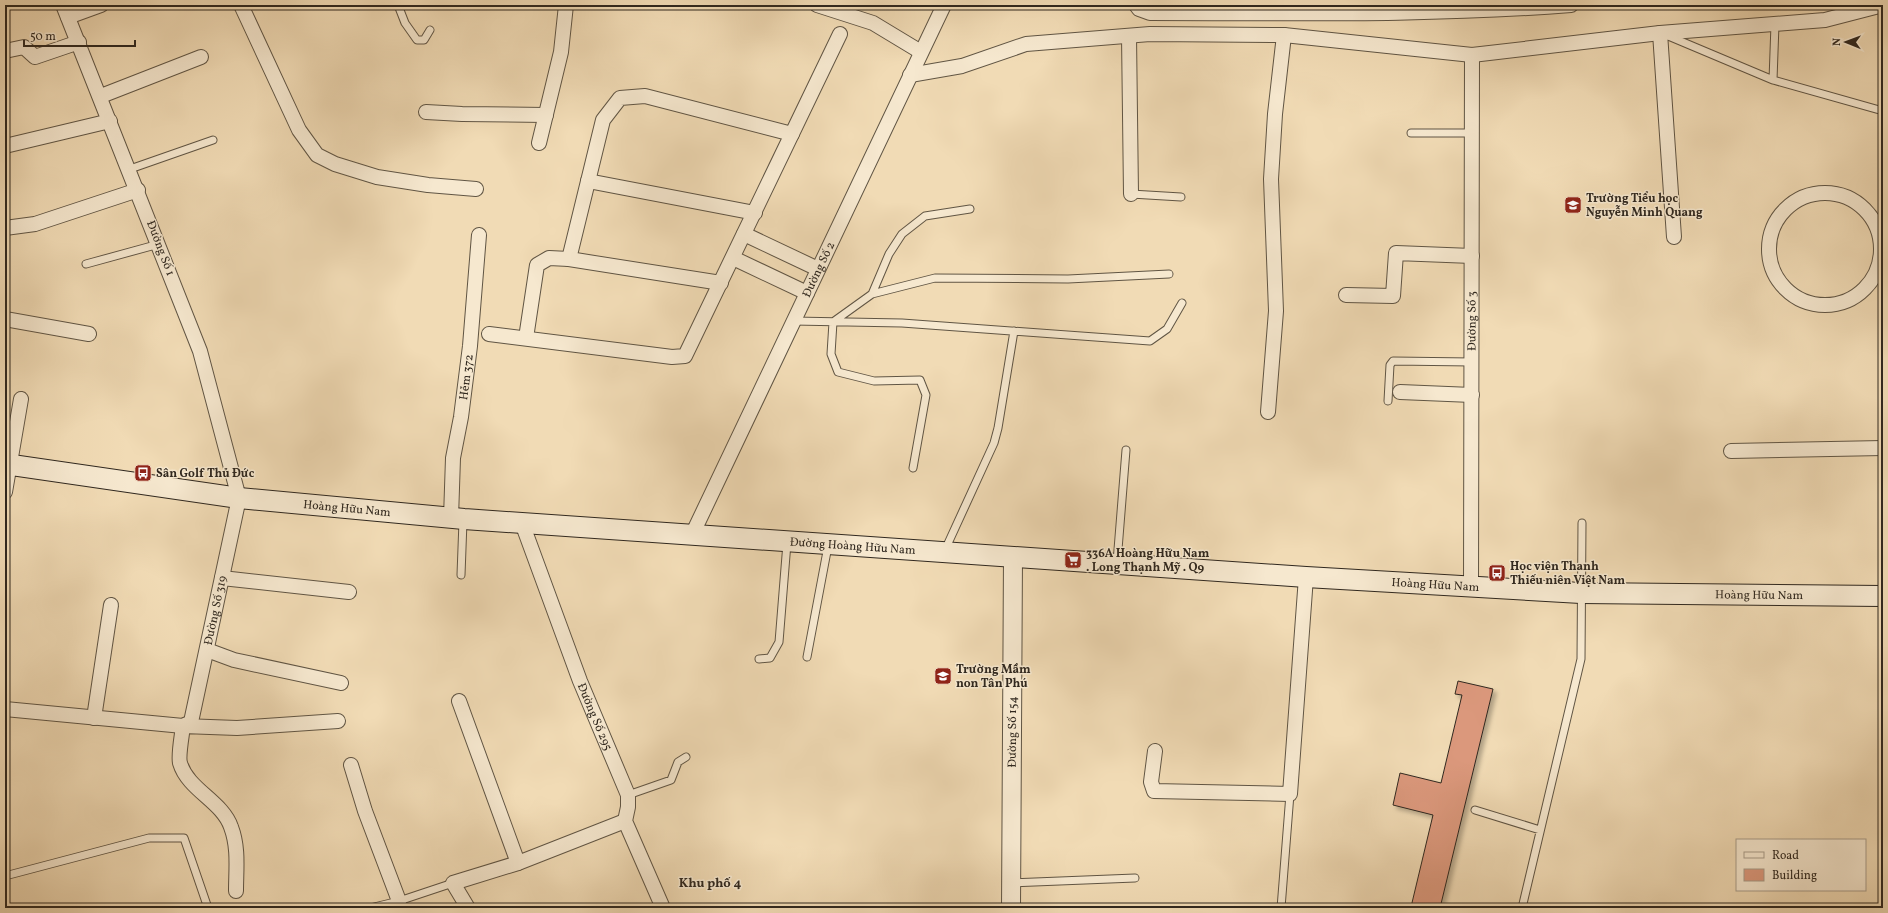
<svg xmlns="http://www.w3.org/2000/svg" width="1888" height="913" viewBox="0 0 1888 913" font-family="Vollkorn,serif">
<defs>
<filter id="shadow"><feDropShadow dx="3.5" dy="3.5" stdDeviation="2" flood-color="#0004"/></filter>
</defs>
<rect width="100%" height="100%" fill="#f1dbb5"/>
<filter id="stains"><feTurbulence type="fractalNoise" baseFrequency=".005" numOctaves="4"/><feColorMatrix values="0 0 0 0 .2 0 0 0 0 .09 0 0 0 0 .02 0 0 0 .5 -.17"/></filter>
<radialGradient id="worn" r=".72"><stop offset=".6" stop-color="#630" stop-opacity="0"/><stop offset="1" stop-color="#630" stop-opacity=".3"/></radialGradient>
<path fill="#db987c" stroke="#30281f" filter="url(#shadow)" d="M1458,681L1493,689L1440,908H1404L1405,905L1411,907L1433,815L1393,805L1400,773L1441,783L1462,695L1455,694Z"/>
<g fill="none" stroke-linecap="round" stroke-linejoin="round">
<defs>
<path id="service" d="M398,5L405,23L417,40H424L430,30
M1775,24L1773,80L1883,111
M1666,35L1773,80
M1411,133H1472
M130,169L213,140
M1131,194L1181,197
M86,264L159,244
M872,294L889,254L902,234L925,216L970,209
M793,321L902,323L1150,341L1167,329L1182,303
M1388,401L1390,365L1393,361L1472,362
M913,468L926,395L920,380L874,381L838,372L831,354L833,322L872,294L935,278L1068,279L1169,274
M945,550L994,443L998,428L1014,331
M1117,562L1126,450
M461,575L463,521
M807,657L828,546
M759,659L770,658L779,642L787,543
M628,795L671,780L678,762L686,757
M1475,810L1540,830
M5,876L149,838H184L208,908
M1011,883L1135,878
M370,908L399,901L453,883
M1281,908L1290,794
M1522,908L1581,659L1582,523"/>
<g id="minor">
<path d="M241,5L299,130L317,155L335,164L377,177L428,185L476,189"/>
<path d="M817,5L873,23L921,52"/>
<path d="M1136,5L1139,9L1150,13C1291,13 1431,16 1571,5"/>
<path d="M68,17L101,5"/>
<path d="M1660,33L1674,237"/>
<path d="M1129,36L1131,194"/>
<path d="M5,51L24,47L35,57L79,42"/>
<path d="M910,75L962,66L1026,44L1150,34L1284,35L1472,55L1660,33L1825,20L1883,5"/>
<path d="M101,96L201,57"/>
<path d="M426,112L462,114L546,115"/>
<path d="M539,143L561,52L566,5"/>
<path d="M5,146L110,121"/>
<path d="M588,181L755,213"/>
<circle cx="1825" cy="249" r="56"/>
<path d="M5,228L35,224L138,190"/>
<path d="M744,234L818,269"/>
<path d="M733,258L807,293"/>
<path d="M569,259L603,120L620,98L645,96L792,134"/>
<path d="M1346,295L1393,296L1396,253L1472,256"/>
<path d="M5,319L89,334"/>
<path d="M489,334L672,357L685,356L840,34"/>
<path d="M526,338L537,265L549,258L569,259L721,283"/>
<path d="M1400,392L1472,395"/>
<path d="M1268,412L1276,311L1271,179L1275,114L1284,35"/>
<path d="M1731,451L1883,448"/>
<path d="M5,492L21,399"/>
<path id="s1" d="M451,518L453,458L461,417L470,346L479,235"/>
<path id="s2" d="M522,523L580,681L628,795V807L625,821L663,908"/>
<path id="s3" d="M692,535L944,5"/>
<path d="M222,578L349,592"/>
<path id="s4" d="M1471,587L1472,55"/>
<path d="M207,650L234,660L341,683"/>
<path d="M459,701L518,863"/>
<path id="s5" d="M5,709L183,726L191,722L239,498L200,351L63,5"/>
<path d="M94,718L111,605"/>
<path d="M1155,751L1151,782L1154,791L1290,794L1306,577"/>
<path d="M351,765L365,811L399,901"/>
<path d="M236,891C236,870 239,848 231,827C222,801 188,790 180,763C178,756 182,735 183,726L237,728L338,721"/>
<path d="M468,908L453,883L518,863L625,821"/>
</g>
<g id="tertiary">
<path id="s6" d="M1011,908L1013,557"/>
</g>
<g id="secondary">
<path id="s7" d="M5,464L239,498L464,519L1306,577L1581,593L1883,596"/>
</g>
</defs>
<use href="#service" stroke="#605544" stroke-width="9"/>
<use href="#minor" stroke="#605544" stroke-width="16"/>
<use href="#tertiary" stroke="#605544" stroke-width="20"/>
<use href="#secondary" stroke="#30281f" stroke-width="22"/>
<use href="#service" stroke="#f6e8cf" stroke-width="7"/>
<use href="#minor" stroke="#f6e8cf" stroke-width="14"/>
<use href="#tertiary" stroke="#f6e8cf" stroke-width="18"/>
<use href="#secondary" stroke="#f6e8cf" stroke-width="20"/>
</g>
<defs>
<symbol id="school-square" viewBox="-11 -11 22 22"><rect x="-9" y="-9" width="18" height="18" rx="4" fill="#8f2418" stroke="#f6e8cf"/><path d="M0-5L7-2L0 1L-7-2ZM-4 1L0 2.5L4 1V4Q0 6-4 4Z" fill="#fff"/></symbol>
<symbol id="bus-square" viewBox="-11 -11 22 22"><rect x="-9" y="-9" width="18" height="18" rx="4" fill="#8f2418" stroke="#f6e8cf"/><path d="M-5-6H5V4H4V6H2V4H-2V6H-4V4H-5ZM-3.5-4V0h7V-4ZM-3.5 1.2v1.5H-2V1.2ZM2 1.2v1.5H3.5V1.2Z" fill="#fff"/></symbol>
<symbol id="supermarket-square" viewBox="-11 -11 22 22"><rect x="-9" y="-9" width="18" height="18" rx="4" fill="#8f2418" stroke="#f6e8cf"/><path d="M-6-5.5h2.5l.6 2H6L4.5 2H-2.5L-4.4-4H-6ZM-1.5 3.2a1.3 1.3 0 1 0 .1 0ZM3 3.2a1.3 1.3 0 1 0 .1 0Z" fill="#fff"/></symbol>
</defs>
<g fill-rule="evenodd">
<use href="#school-square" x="1563" y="195" width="20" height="20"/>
<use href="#bus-square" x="133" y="463" width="20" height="20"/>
<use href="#supermarket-square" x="1063" y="550" width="20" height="20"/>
<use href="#bus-square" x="1487" y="563" width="20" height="20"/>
<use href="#school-square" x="933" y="666" width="20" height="20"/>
</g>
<g text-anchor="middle" stroke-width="3" stroke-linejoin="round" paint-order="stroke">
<g font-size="12" font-weight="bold" fill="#30281f" stroke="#f6e8cf" text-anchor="start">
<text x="1586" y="202">Trường Tiểu học<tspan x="1586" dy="14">Nguyễn Minh Quang</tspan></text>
<text x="156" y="477">Sân Golf Thủ Đức</text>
<text x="1086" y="557">336A Hoàng Hữu Nam<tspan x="1086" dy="14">. Long Thạnh Mỹ . Q9</tspan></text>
<text x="1510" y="570">Học viện Thanh<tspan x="1510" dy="14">Thiếu niên Việt Nam</tspan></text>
<text x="956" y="673">Trường Mầm<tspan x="956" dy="14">non Tân Phú</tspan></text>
</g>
<g font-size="12" fill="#30281f" stroke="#f6e8cf">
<text transform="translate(161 248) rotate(69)" y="4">Đường Số 1</text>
<text dy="4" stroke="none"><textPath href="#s3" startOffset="294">Đường Số 2</textPath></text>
<text dy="4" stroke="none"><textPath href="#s4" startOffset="266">Đường Số 3</textPath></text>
<text dy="4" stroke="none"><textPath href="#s1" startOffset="142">Hẻm 372</textPath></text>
<text dy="4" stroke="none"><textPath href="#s7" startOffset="345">Hoàng Hữu Nam</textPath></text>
<text dy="4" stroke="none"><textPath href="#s7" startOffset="852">Đường Hoàng Hữu Nam</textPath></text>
<text dy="4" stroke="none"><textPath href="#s7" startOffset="1436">Hoàng Hữu Nam</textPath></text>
<text dy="4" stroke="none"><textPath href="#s7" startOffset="1760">Hoàng Hữu Nam</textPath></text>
<text dy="4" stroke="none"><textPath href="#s5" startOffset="302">Đường Số 319</textPath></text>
<text dy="4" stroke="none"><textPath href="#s2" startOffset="207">Đường Số 295</textPath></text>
<text dy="4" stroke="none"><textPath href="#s6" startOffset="176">Đường Số 154</textPath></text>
</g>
<g font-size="13" font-weight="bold" fill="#30281f" stroke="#f6e8cf">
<text x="710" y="887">Khu phố 4</text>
</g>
</g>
<rect width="1888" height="913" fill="none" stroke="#f1dbb5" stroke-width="20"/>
<rect x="6" y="6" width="1876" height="901" fill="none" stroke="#30281f" stroke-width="2"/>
<rect x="10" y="10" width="1868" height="893" fill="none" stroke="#30281f"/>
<rect x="1736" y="839" width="130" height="52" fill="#f6e8cf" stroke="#a79b89"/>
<rect x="1744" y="852" width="20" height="6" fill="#f6e8cf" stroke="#a79b89"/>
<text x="1772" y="859" font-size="12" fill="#30281f">Road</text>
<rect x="1744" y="869" width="20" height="12" fill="#db987c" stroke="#a79b89"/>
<text x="1772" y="879" font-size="12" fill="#30281f">Building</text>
<g transform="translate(1846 42) rotate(271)" stroke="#f6e8cf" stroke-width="3" paint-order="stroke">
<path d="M0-3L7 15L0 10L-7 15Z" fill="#30281f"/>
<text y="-6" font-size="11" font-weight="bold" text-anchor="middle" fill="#30281f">N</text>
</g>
<path d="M24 40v6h111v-6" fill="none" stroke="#30281f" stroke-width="2"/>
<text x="30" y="40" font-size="12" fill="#30281f" stroke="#f6e8cf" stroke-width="3" paint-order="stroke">50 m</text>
<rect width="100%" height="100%" filter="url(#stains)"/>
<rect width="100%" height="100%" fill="url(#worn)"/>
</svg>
